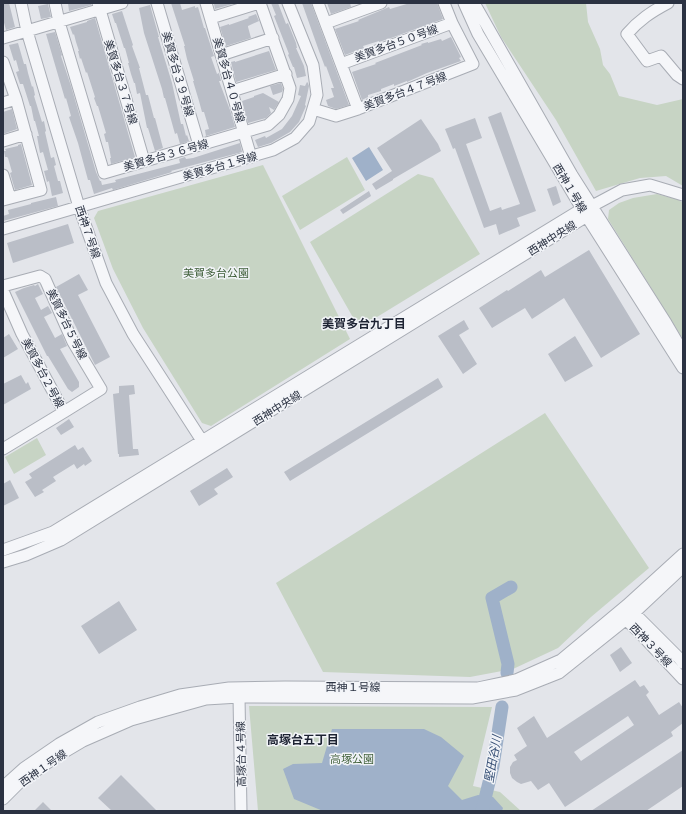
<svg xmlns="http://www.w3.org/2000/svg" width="686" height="814" viewBox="0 0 686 814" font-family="Montserrat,'Noto Sans JP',sans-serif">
<rect width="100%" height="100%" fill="#e3e5ea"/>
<path fill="#c7d4c4" d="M485,3H586L588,22L600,49L603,65L610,74L619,96L657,105L683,99V186L666,176L640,178L596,191L556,120L501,37Z
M347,157L365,190L300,230L282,196Z
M263,165L350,339L211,426L202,423L143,328L113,269L94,218L98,211Z
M418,174L433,178L480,254L359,328L310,242Z
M657,194L679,200L683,203V339L608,219L609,210L619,203L633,198Z
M545,413L649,568L591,617L558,648L513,669L470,677L323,672L276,583Z
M37,438L46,455L14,474L5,457Z
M249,706L492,707L473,786L500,792L521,811H258Z"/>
<path fill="#9fb1c9" d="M369,147L383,170L366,181L352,158Z
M332,729H424L441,737L464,756L448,786L462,800L478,795L493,797L503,808L502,811H323L294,799L283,769L293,764L322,763Z"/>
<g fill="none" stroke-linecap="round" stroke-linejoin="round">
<path stroke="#9fb1c9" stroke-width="13" d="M507,673L508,664L492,598L511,587
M482,811L493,766L502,707"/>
</g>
<path fill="#babec7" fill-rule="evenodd" d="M3,3H9L15,27L6,30L3,19Z
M68,3H91V5L69,11Z
M171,3H180L182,10L195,6V8L198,7L204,28H205L214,56L211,57L217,74L219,73L221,81H219L230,110L235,127L206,136L205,130L209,129L204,112H202L199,101L193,81H194L187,59L184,46H185Z
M217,3H236L215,9L214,4Z
M271,3H278L286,24L288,23L296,43L297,48H296L304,66L306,76L297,78L294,67H293L288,55L289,54L274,16L276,15Z
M302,3H311L349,105L336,109L328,106L326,100L334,97L331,88H334L326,66L325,67L319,51Z
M327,3H350L351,7L331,14Z
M410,3H437L443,19L391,38L379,42V41L363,46L364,48L345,55L335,29L359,21L358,20L389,7L390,9Z
M48,4L51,17L41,19L38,6Z
M150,5L159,37H158L172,83L181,124H183L186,136L187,135L189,141L180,144L177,133L175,134L165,98H164L162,89L144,33L139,8Z
M122,11L133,45L132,46L140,68H139L146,95H148L154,118H155L163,148L155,151L148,128H147L140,93L137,94L135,83H134L131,74L128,63H129L125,48H124L116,23H115L112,14Z
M256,14L259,21L248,26V27L251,38L226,46L220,27L229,24V25L249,18L248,17Z
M95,18L135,157L111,164L110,158H111L108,142H106L104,134L106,133L98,106H97L94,98L95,97L87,72L86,73L81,58L80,59L78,51H79L76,42L74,34L73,35L70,27L87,22V21Z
M55,32L62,55L61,56L71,86L96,172L100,181H101L102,185L116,182L115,180L180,163L179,159L185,157L186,159L193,158L240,143L242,152L171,171L172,172L113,190L112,188L94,194L90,180H88L78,143L69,117L71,116L66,98L65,99L46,34Z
M451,37L461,57L459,58L461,61L427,73L407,82V81L394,86V84L381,89V91L368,95V97L362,100L352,72L376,64L375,63L422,45L421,44L428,42V43L441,39L442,41Z
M18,43L24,64H26L28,73L32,87L33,86L35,95L34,96L42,122L44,121L46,131L45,132L51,158L54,157L56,165L54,166L58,181H60L63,193L52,196L49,181L47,182L44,171L48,170L43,152L40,153L37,136H39L35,121H34L31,106H30L23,84H20L16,72L19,71L16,60L14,61L9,45Z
M269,51L276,70L236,82L231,62L235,61V62Z
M307,82L308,83L309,86L305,105L306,106L299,122L290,132L271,143L258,147L255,140L265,136L266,138L282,129L292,116L301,96L298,95L300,85L305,86Z
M281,83L283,89L282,92L273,95L270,86Z
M263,93L279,102L274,110L269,107L271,113L266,118L248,123L242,101L254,97V96Z
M12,109L17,129L3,134V112Z
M501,112L536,211L517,218L520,226L499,235L496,224L484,228L455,148L453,149L445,129L475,118L482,138L466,144L490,211L501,207L502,210L520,204L488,117Z
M421,119L438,144L441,151L393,179V180L376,190L372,184L392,171L377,148Z
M21,144L32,185L15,190L10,173L12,172L8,158L7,157H5L4,151H6L5,149L18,146V145Z
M556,186L561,202L553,206L547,189Z
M369,191L371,196L343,214L340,210Z
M56,197L58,206L3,221V216L9,214L8,210L31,204V203Z
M68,224L74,243L13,263L7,243Z
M589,250L640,334L601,358L564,298L532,319L525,308L492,328L479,308L507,290L508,291L541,270L545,277Z
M79,274L88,290L78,295L110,357L95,365L56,287Z
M38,284L43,294L35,298L41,310L48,306L52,313L44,317L55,338L62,334L67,346L60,349L79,382V387L72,392L68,389L48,356H47L15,292L24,288L34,285L35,286Z
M464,320L469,329L459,335L477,364L463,374L438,336Z
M9,334L18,349L3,358V338Z
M575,336L593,366L565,382L548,354Z
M21,375L26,384L28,382L31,389L3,405V384Z
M438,378L443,387L290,481L284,472Z
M134,385L135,394L129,395L133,449H138L139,455L119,457V454H118L113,394L119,393V386Z
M69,419L74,427L61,435L56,428Z
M75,445L78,450L83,447L92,461L85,466L84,464L77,469L74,464L53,477L56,481L42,490L44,492L35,497L25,482L32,478L29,474Z
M227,468L233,477L214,489L218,494L199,506L190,491Z
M10,480L19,498L3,506V484Z
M119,601L137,630L99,654L81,626Z
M621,647L632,663L620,672L610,655Z
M635,680L640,687L644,685L649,692L646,695L659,715L679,702L683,708V723L671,732L673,736L565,807L549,783L538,790L531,781L521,784L517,782L512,778L510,773V767L513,762L517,760L514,755L527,746L517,728L534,716L547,738ZM628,716L634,725L581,761L574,752Z
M683,750V786L646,811H591Z
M121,775L157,811H112L98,798Z
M43,802L52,811H34Z"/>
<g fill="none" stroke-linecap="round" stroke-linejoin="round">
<defs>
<path id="minor" d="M21,3L27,31L79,207L106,283L133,334L206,447
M55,3L59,22L104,173L268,125L279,115L288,99L290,88L260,3
M98,3L144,161
M157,3L199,145
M206,3L251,157
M318,3L358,109L473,64L452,23L444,3
M464,3L478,34L582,209L683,368
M474,3L572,175L666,323L683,352
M668,3C651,12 639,20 627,34L647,61L661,56L677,75L683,79
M211,18L259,3
M326,23L381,3
M3,38L122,3
M221,55L273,38
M3,62L16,99L41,190L3,200
M341,64L452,23
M232,91L286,74
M3,103L16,99
M313,109L336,116L358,109
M3,141L26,134
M3,175L10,198
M3,229L273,150L295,138L309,122L317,95L313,65L288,3
M3,286L40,276L45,279L73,342L101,389L64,412
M3,291L22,334L64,412L3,449
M3,550L53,532L582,209L592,206L622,190L650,185L683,195
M3,562L26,555L61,540L587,216L592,206
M629,608L679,658L683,663
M621,615L638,631L683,679
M239,697L241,811
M3,787L24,768L59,744L98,722L140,707L180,695L229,688L285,687L478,688L516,680L561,660L627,605L683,554
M3,799L20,782L56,757L83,741L131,720L206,699L239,697L472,698L516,690L559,673L634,613L683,567"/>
</defs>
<use href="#minor" stroke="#a8acb4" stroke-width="13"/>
<use href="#minor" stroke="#f5f6f9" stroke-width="11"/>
</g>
<g text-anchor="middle" stroke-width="3" stroke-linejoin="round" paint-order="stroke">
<g font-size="11" fill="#2b3242" stroke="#f2f4f8">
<text transform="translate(396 43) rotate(-20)" y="4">美賀多台５０号線</text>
<text transform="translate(178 74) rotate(74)" y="4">美賀多台３９号線</text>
<text transform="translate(229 80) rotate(74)" y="4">美賀多台４０号線</text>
<text transform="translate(121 82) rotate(73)" y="4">美賀多台３７号線</text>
<text transform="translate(405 91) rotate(-21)" y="4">美賀多台４７号線</text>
<text transform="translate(166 155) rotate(-16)" y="4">美賀多台３６号線</text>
<text transform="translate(220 166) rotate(-16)" y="4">美賀多台１号線</text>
<text transform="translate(570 188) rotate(59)" y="4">西神１号線</text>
<text transform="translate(88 232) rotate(71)" y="4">西神７号線</text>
<text transform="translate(552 238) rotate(-32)" y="4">西神中央線</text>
<text transform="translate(67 324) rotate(64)" y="4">美賀多台５号線</text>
<text transform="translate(43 373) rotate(62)" y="4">美賀多台２号線</text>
<text transform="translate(277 408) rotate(-32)" y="4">西神中央線</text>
<text transform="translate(651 645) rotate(46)" y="4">西神３号線</text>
<text x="353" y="691">西神１号線</text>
<text transform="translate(241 754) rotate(-91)" y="4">高塚台４号線</text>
<text transform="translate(43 768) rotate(-35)" y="4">西神１号線</text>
</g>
<g font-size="11" fill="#3e5e38" stroke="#f2f4f8">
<text x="216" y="277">美賀多台公園</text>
<text x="352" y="763">高塚公園</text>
</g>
<g font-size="12" font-weight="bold" fill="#1d2333" stroke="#f2f4f8">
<text x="364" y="328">美賀多台九丁目</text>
<text x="303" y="744">高塚台五丁目</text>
</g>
<g font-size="12" font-style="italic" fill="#364f75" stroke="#f2f4f8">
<text transform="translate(493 759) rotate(-80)" y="4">堅田谷川</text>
</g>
</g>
<rect width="686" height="814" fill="none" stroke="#2b3242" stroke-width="8"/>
</svg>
